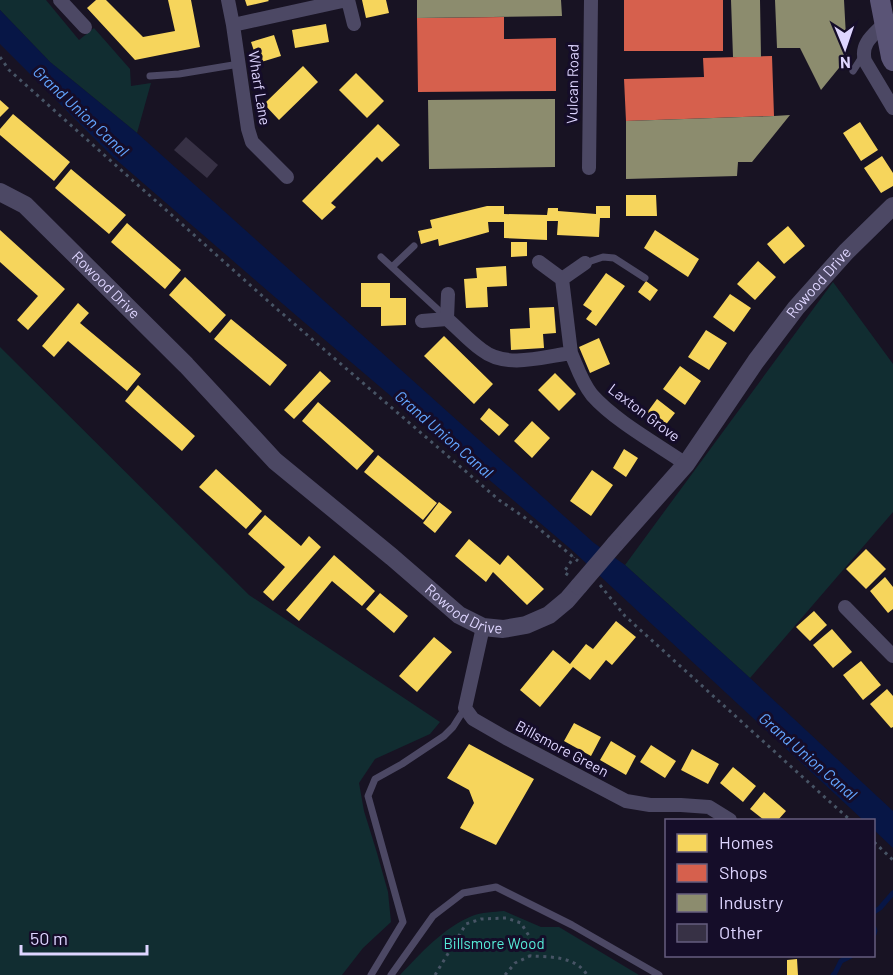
<svg xmlns="http://www.w3.org/2000/svg" width="893" height="975" viewBox="0 0 893 975" font-family="Barlow,sans-serif">
<rect width="100%" height="100%" fill="#181323"/>
<path fill="#112d31" d="M0,0H46L79,40L94,28L130,69L131,86L151,83L137,133L50,62L0,10Z
M833,282L893,364V512L750,678L625,565Z
M0,347L249,595L440,722L430,734L375,759L359,783L364,811L377,853L388,892L391,922L363,948L342,975H0Z
M504,911L541,927H559L639,975H400C421,953 443,928 472,916C481,912 494,912 504,911Z"/>
<path fill="#071646" d="M0,10L50,62L137,133L594,543L625,565L750,678L893,811V848L874,830V820H863L573,551L298,317L113,157L0,44Z"/>
<path fill="#f6d55c" d="M96,0H106L143,37L175,31L168,0H191L200,47L135,60L87,8Z
M245,0H268L269,1L247,6Z
M362,0H386L389,13L366,18Z
M326,24L329,42L295,48L292,30Z
M274,35L281,56L258,63L251,42Z
M303,66L318,82L279,120L264,104Z
M356,73L384,101L367,118L339,90Z
M0,100L9,108L0,117Z
M13,114L70,162L54,181L0,135V129Z
M860,122L878,150L861,161L843,133Z
M378,124L400,145L382,162L377,157L331,203L336,207L322,220L302,201Z
M882,156L893,173V186L881,193L864,168Z
M71,169L126,215L109,234L55,188Z
M626,195H656L657,216H626Z
M487,206H504V214L547,215L548,208H558V211L596,214V206H610V218H600L599,237L557,235L558,221H547V240L504,238V222H488L489,232L439,246L438,239L421,244L418,231L432,228L430,220Z
M127,223L181,270L165,289L111,242Z
M788,226L805,246L784,264L767,244Z
M0,230L65,289L28,330L17,320L38,296L0,262Z
M655,230L699,259L688,277L644,248Z
M511,242H527V256L511,257Z
M758,261L776,277L755,300L737,284Z
M506,266L507,286L487,287L488,307L466,308L464,279L477,278L476,268Z
M606,273L625,286L596,326L586,319L592,311L583,305Z
M185,277L226,315L210,333L169,295Z
M646,281L658,290L650,301L638,292Z
M361,283H390V298H406V325L381,326V307H361Z
M730,294L751,308L734,332L713,317Z
M78,303L89,313L80,323L141,374L127,391L68,341L54,357L42,346Z
M554,307L556,333L543,334L544,348L511,350L510,329L530,328L529,308Z
M231,319L287,365L270,386L214,339Z
M706,330L727,343L709,370L688,357Z
M444,336L493,384L474,404L424,356Z
M599,338L610,364L590,373L579,347Z
M680,366L701,381L685,405L663,389Z
M320,371L331,381L294,419L284,410Z
M555,373L576,394L559,411L538,390Z
M138,385L195,436L182,451L125,401Z
M657,399L675,413L664,427L646,414Z
M318,402L374,451L357,470L302,421Z
M489,408L509,425L499,436L480,419Z
M532,421L550,438L532,458L514,441Z
M624,449L638,458L626,477L613,468Z
M378,455L437,503L423,520L364,472Z
M216,469L262,511L246,529L199,487Z
M592,470L613,485L591,516L570,501Z
M439,502L452,512L435,533L423,523Z
M265,515L301,546L309,536L321,547L273,601L263,592L285,567L248,534Z
M469,539L500,565L508,555L544,589L527,605L493,572L486,582L455,556Z
M866,549L886,569L866,589L846,569Z
M334,555L375,591L362,606L332,581L299,621L286,610Z
M885,577L893,587V609L888,613L870,591Z
M380,593L408,616L394,633L366,609Z
M814,611L827,625L810,641L796,627Z
M616,621L636,637L612,665L606,660L590,680L573,667L540,707L520,690L553,650L570,664L586,644L593,649Z
M832,629L852,652L833,668L813,645Z
M434,637L452,652L417,692L399,676Z
M861,661L881,685L863,700L843,675Z
M887,689L893,696V727L891,728L870,704Z
M574,723L601,737L591,756L564,741Z
M611,741L636,756L626,775L600,760Z
M469,744L534,779L496,845L460,828L474,803L469,790L447,778Z
M651,745L676,761L665,778L640,762Z
M692,749L719,764L708,784L681,770Z
M733,767L756,786L743,802L720,783Z
M764,792L786,811L778,820H764L750,809Z
M797,959L798,975H787V960Z"/>
<path fill="#d6604d" d="M624,0H723V51H624Z
M504,17V39L556,38V91L418,92L417,18Z
M772,56L774,116L626,121L624,79L704,77L703,58Z"/>
<path fill="#8c8c6e" d="M417,0H561L562,16L417,18Z
M731,0H760L761,57H733Z
M775,0H844L847,55L843,63L821,90L800,48H777Z
M555,99V167L429,169L428,100Z
M790,115L752,162H738L737,176L626,179V121L774,116Z"/>
<g fill="none" stroke-linecap="round" stroke-linejoin="round">
<path stroke="#071646" stroke-width="5" d="M874,912L880,908L893,893
M874,928L875,931L874,934
M833,975L835,973L841,961L851,956"/>
</g>
<path fill="#373145" d="M186,137L218,165L207,178L174,150Z"/>
<g fill="none" stroke-linecap="round" stroke-linejoin="round">
<path stroke="#475465" stroke-width="3" stroke-dasharray="3 4.5" stroke-linecap="butt" d="M0,57L9,70L277,309L499,500L531,522L578,561
M568,575L564,572L574,557
M600,585L625,616L850,820
M874,842L893,860
M435,975L466,924L481,919L506,918L521,923L529,936L530,956C550,957 576,956 587,975
M505,975L515,963L530,956"/>
<path stroke="#4c4864" stroke-width="7" d="M853,71L862,57
M150,76L179,74L239,64
M381,257L447,318
M585,263L603,257L614,258L645,278
M392,267L414,246
M371,975L403,922L368,796L375,779L402,764L444,736L453,727L465,708
M391,975L433,916L463,893L496,887L572,925L659,975"/>
<path stroke="#4c4864" stroke-width="14" d="M60,0L85,27
M228,0L233,25L248,129L252,142L287,177
M348,0L354,24
M884,24C873,35 860,44 865,61L893,108
M233,25L347,0
M589,168L591,0
M539,262L562,279L585,263
M562,279L571,353
M447,319C459,329 469,341 482,350C506,369 543,357 571,353C577,367 582,383 592,395C615,421 657,444 686,464
M422,321L447,319L448,294
M845,607L893,656
M483,627L465,708L473,719L506,738L626,801L650,805H681L709,807L730,820"/>
<g stroke="#4c4864" stroke-width="18">
<path id="s1" d="M0,192L25,205L186,365L275,461L392,557L459,615L483,627L503,629L526,625L549,615L567,600L579,586"/>
<path id="s2" d="M615,544L686,464L756,361L796,308L846,252L893,206"/>
</g>
<path stroke="#5a5476" stroke-width="20" d="M880,0L891,57L893,61"/>
<path stroke="#4c4864" stroke-width="18" d="M579,586L615,544"/>
</g>
<g text-anchor="middle" stroke-width="6" stroke-linejoin="round" paint-order="stroke">
<g font-size="15" fill="#ded5ff" stroke="#150d29">
<text transform="translate(573 84) rotate(-89)" y="5">Vulcan Road</text>
<text transform="translate(259 88) rotate(81)" y="5">Wharf Lane</text>
<text dy="5" stroke="none"><textPath href="#s2" startOffset="332">Rowood Drive</textPath></text>
<text dy="5" stroke="none"><textPath href="#s1" startOffset="142">Rowood Drive</textPath></text>
<text transform="translate(644 413) rotate(37)" y="5">Laxton Grove</text>
<text dy="5" stroke="none"><textPath href="#s1" startOffset="628">Rowood Drive</textPath></text>
<text transform="translate(562 749) rotate(28)" y="5">Billsmore Green</text>
</g>
<g font-size="15" fill="#55ebd7" stroke="#150d29">
<text x="494" y="949">Billsmore Wood</text>
</g>
<g font-size="16" font-style="italic" fill="#63a5ff" stroke="#150d29">
<text transform="translate(81 111) rotate(43)" y="6">Grand Union Canal</text>
<text transform="translate(444 434) rotate(41)" y="6">Grand Union Canal</text>
<text transform="translate(808 756) rotate(41)" y="6">Grand Union Canal</text>
</g>
</g>
<rect x="665" y="819" width="210" height="138" fill="#150d29" stroke="#655d7f" stroke-width="1.5"/>
<rect x="677" y="834" width="30" height="18" fill="#f6d55c" stroke="#655d7f" stroke-width="1.5"/>
<text x="719" y="849" font-size="18" fill="#ded5ff">Homes</text>
<rect x="677" y="864" width="30" height="18" fill="#d6604d" stroke="#655d7f" stroke-width="1.5"/>
<text x="719" y="879" font-size="18" fill="#ded5ff">Shops</text>
<rect x="677" y="894" width="30" height="18" fill="#8c8c6e" stroke="#655d7f" stroke-width="1.5"/>
<text x="719" y="909" font-size="18" fill="#ded5ff">Industry</text>
<rect x="677" y="924" width="30" height="18" fill="#373145" stroke="#655d7f" stroke-width="1.5"/>
<text x="719" y="939" font-size="18" fill="#ded5ff">Other</text>
<g transform="translate(845 48) rotate(178)" stroke="#150d29" stroke-width="4.5" paint-order="stroke">
<path d="M0-4.5L10 22L0 15L-10 22Z" fill="#ded5ff"/>
<text y="-9" font-size="16" font-weight="bold" text-anchor="middle" fill="#ded5ff">N</text>
</g>
<path d="M21 945v9h126v-9" fill="none" stroke="#ded5ff" stroke-width="3"/>
<text x="30" y="945" font-size="18" fill="#ded5ff" stroke="#150d29" stroke-width="4.5" paint-order="stroke">50 m</text>
</svg>
